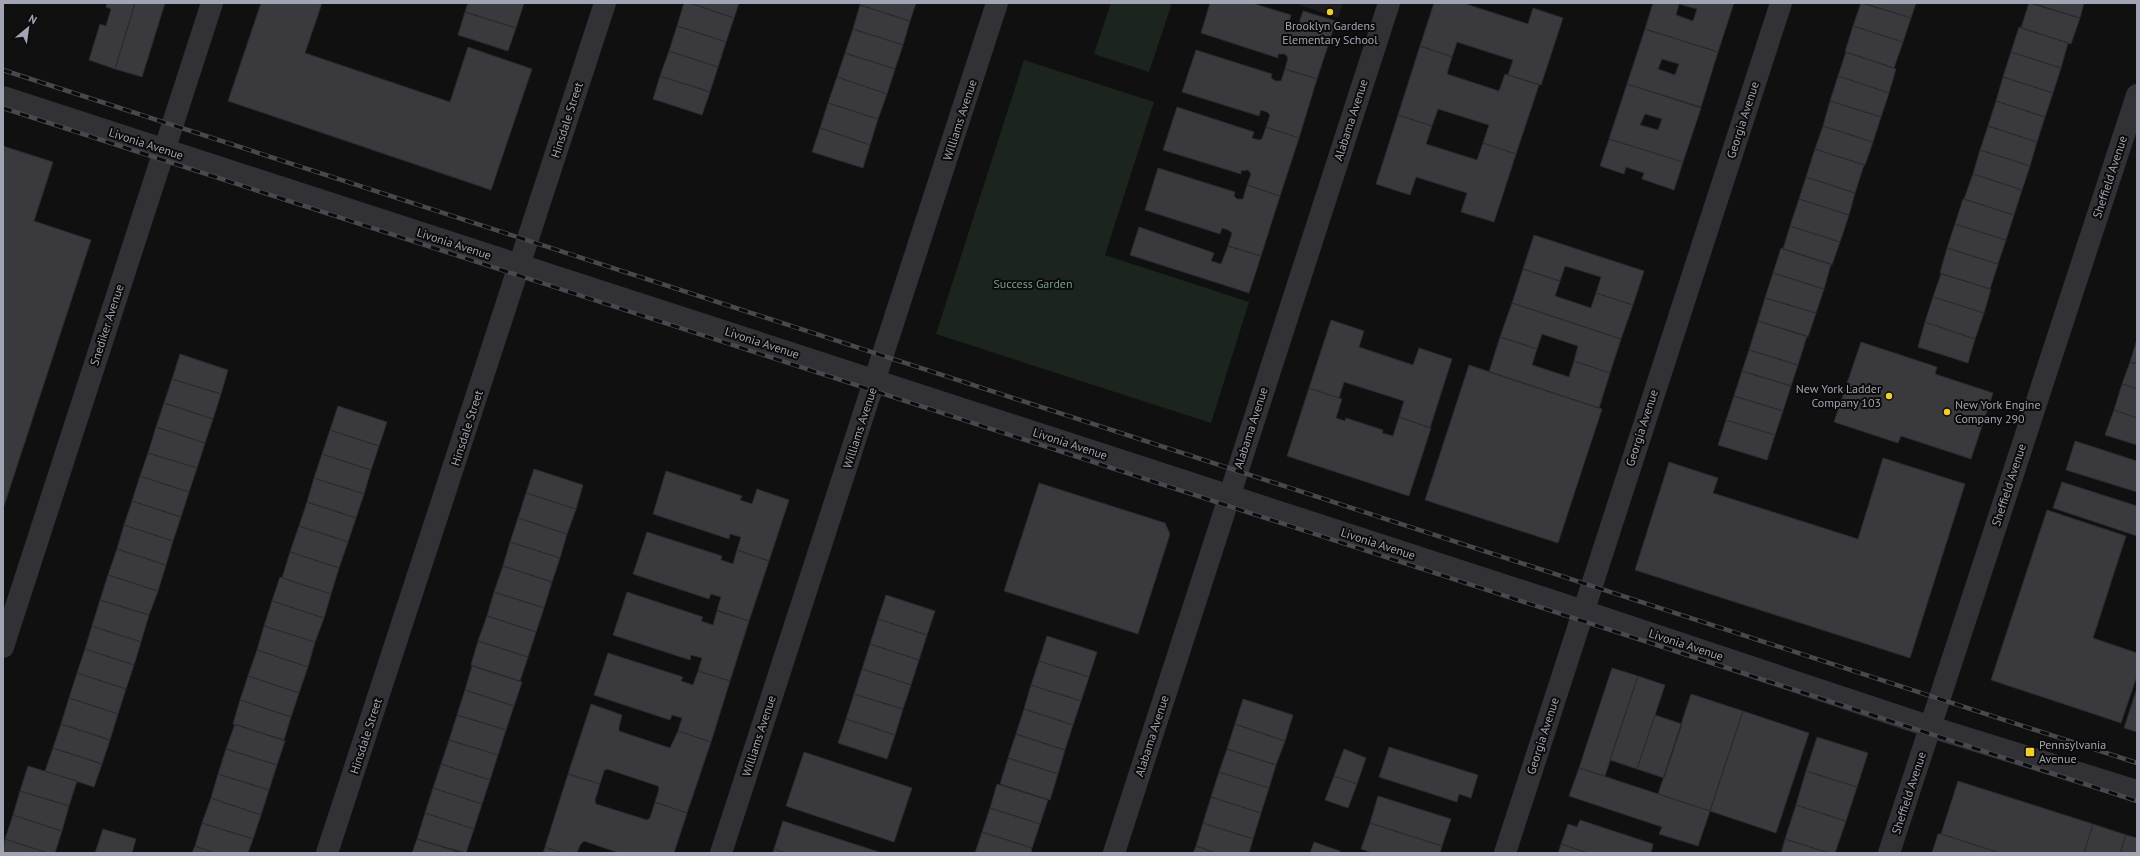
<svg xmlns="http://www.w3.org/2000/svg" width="2140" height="856" viewBox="0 0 2140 856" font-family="'PT Sans',sans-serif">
<rect width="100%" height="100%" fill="#101011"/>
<path fill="#1c1c1e" d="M1294,3H1343L1338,18Z"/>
<path fill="#1c241e" d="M1111,3H1172L1149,72L1094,54Z
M1024,60L1154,102L1105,255L1249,302L1211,423L936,334Z"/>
<path fill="#3a3a3e" stroke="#2b2a2d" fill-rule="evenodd" d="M107,3H135L115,69L89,60L100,24L106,26L111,9L106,7Z
M135,3H165L142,77L115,69Z
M261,3H322L305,53L450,102L468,47L532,69L491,190L228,101Z
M468,3H524L516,28L465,12Z
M684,3H690L734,18L726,42L677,26Z
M690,3H739L734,18Z
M861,3H916L910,21L860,5Z
M1210,3H1252L1291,15L1289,22L1295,24L1299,23L1303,11L1336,21L1317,79L1285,69L1288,58L1285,54H1278V58L1201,33Z
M1434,3H1467L1466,4L1528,24L1533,8L1563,18L1541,85L1508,75L1513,60L1457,42L1452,57L1420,46Z
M1653,3H1734L1718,52L1645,29ZM1679,4L1697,9L1693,21L1676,15Z
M1861,3L1911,18L1903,42L1853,26Z
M1863,3H1916L1911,18Z
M2029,3L2080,18L2071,44L2021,28Z
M2033,3H2084L2080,18Z
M860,5L910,21L903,45L853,29Z
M465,12L516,28L508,51L458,35Z
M677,26L726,42L718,67L669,51Z
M1853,26L1903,42L1894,68L1845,52Z
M2019,27L2068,43L2061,68L2011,52Z
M853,29L903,45L895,69L845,53Z
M1645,29L1718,52L1701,107L1627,84ZM1662,59L1679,64L1675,75L1658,69Z
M1420,46L1452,57L1447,74L1499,91L1505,74L1539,85L1516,154L1483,143L1489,125L1438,109L1432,126L1398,115Z
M1196,50L1272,74L1271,78L1276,81H1281L1285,69L1317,79L1299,138L1266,127L1270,115L1267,112L1261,110L1259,116L1182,92Z
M669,51L718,67L710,92L660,76Z
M1846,52L1896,69L1889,93L1838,76Z
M2011,52L2061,68L2053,93L2003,77Z
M845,53L895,69L887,94L837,77Z
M660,76L710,92L702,115L653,99Z
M1838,76L1889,93L1881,117L1830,101Z
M837,77L887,94L878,119L828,103Z
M2003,77L2053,93L2045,117L1996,101Z
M1627,84L1701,108L1683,162L1609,139ZM1645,114L1662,119L1658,130L1640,125Z
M1830,101L1881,117L1873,142L1823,126Z
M1996,101L2045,117L2037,142L1988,126Z
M828,103L878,119L870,145L820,128Z
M1177,107L1254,132L1252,138L1259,140L1262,139L1266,127L1299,138L1280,196L1247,185L1251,174L1248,170L1241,171V174L1163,150Z
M1398,115L1432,126L1426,144L1477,160L1483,143L1516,154L1494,222L1461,212L1467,193L1416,177L1410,195L1376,184Z
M1823,126L1873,142L1865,165L1815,149Z
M1988,126L2037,142L2030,166L1980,150Z
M820,128L870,145L863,168L812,152Z
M1609,139L1683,162L1674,190L1642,179L1644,173L1626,167L1624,174L1600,166Z
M3,146L53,162L34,221L91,240L3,509Z
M1815,149L1864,165L1855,193L1806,177Z
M1980,150L2030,166L2022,190L1973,174Z
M1158,168L1235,192L1234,196L1237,199H1243L1247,185L1280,196L1261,256L1228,246L1232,233L1228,230L1222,228L1220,234L1145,210Z
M1973,174L2022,190L2014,215L1964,199Z
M1806,177L1855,193L1849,215L1799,199Z
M1799,199L1849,215L1840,242L1790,226Z
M1963,199L2014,215L2006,240L1955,224Z
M1955,224L2006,240L1998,264L1947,248Z
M1790,226L1840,242L1832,265L1783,249Z
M1139,227L1214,253L1211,261L1221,264L1228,246L1261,256L1249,293L1130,255Z
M1534,235L1644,271L1633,305L1596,293L1601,277L1565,266L1560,281L1523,269Z
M1781,248L1831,264L1824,289L1773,273Z
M1947,248L1998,264L1990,289L1940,273Z
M1523,269L1560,281L1555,296L1591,308L1596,293L1633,305L1621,339L1512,303Z
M1773,273L1824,289L1816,313L1765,298Z
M1941,274L1991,289L1984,313L1933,297Z
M1933,297L1984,313L1975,339L1925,322Z
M1765,298L1816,313L1808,337L1758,321Z
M1512,303L1621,339L1610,373L1574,361L1578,346L1542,334L1537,349L1500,337Z
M1331,320L1364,331L1359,347L1413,365L1419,348L1452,359L1430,428L1399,417L1404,401L1344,382L1339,398L1309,388Z
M1758,321L1807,336L1798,365L1749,350Z
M1925,322L1975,339L1968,363L1918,347Z
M1500,337L1537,349L1532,365L1569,377L1574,361L1610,373L1599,408L1489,372Z
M2137,339V364L2130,362Z
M1861,342L1937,367L1935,374L1993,393L1971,459L1901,436L1898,443L1834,422Z
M1749,350L1798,365L1791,386L1742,371Z
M180,354L228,370L221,394L172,379Z
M2130,362L2137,364V389L2122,384Z
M1469,365L1602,409L1558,543L1425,500Z
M1742,371L1791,386L1783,411L1734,396Z
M172,379L221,394L213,419L164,403Z
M2122,384L2137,389V418L2114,410Z
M1309,388L1342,399L1336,418L1345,421L1346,418L1383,430L1382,433L1393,436L1399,417L1431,428L1409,496L1287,456Z
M1734,396L1783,411L1775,435L1726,420Z
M164,403L213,419L205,443L156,427Z
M338,406L387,422L379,446L330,430Z
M2114,410L2137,418V445L2105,435Z
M1726,420L1775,435L1767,460L1718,445Z
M156,427L205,443L197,468L148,453Z
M330,430L379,446L371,470L322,454Z
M2075,441L2137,461V492L2066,470Z
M148,453L197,468L189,492L140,476Z
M322,454L371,470L364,494L314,478Z
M1883,458L1965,484L1910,658L1635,570L1669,462L1718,478L1713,493L1858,539Z
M534,469L583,485L576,509L526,493Z
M666,471L742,496L740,500L752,504L757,489L789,500L769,561L737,550L741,537L730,534L729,539L653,514Z
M140,476L189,492L181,517L132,501Z
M314,478L364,494L356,518L307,502Z
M2062,482L2137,506V536L2053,508Z
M1039,483L1165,523L1170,534L1138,634L1004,591Z
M526,493L576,509L567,534L518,518Z
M132,501L181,517L173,541L124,525Z
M307,502L356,518L348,542L299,526Z
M2047,510L2126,536L2093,638L2137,653V676L2121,723L1991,680Z
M518,518L567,534L560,558L510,542Z
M124,525L173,541L166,565L117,549Z
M299,526L348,542L339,568L290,552Z
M647,532L722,556L721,560L733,564L737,550L769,561L749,621L717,610L721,597L711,594L709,599L633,574Z
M510,542L560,558L552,582L503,566Z
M117,549L166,565L158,591L108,575Z
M290,552L339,568L331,594L282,578Z
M503,566L552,582L544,608L494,592Z
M108,575L158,591L149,615L100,600Z
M280,577L331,594L324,618L272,601Z
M494,592L544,608L536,632L487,616Z
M627,592L703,617L701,621L713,625L717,611L749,621L730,681L698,671L702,658L691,655L690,660L613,635Z
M886,595L935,611L927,635L878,619Z
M100,600L149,615L141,642L92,626Z
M272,601L324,618L315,642L264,626Z
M487,616L536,632L528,657L478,641Z
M878,619L927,635L919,660L870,644Z
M92,626L141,642L134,665L85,649Z
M264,626L315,642L308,667L257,650Z
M1047,636L1097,652L1089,677L1039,661Z
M478,641L528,657L520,681L471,665Z
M870,644L919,660L911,685L862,669Z
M85,649L134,665L126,689L77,673Z
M257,650L308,667L299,693L248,676Z
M608,653L683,677L681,681L693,685L698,671L730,681L711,742L678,731L682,718L672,715L670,720L594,695Z
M1039,661L1089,677L1081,701L1031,685Z
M472,666L522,682L514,706L465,690Z
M1612,668L1638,676L1605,776L1579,768Z
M862,669L911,685L903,709L854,694Z
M77,673L126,689L118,714L69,698Z
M248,676L299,693L291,717L240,700Z
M1638,676L1665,685L1637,769L1610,760Z
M1031,685L1081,701L1073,725L1024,709Z
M2137,688V732L2124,728Z
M465,690L514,706L506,730L457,715Z
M854,694L903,709L895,735L846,719Z
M1691,694L1743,711L1710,811L1658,794Z
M69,698L118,714L110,740L61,724Z
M1243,699L1293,715L1285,741L1235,724Z
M240,700L291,717L284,740L233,724Z
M591,704L622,715L619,727V731L670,748L678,731L711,742L687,813L655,802L659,789L658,786L607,769L604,771L600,784L568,774Z
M1024,709L1073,725L1065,750L1016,734Z
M1743,711L1809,733L1776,833L1710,811Z
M457,715L506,730L498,755L449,740Z
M1655,715L1682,724L1664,778L1637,769Z
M846,719L895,735L887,759L838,743Z
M61,724L110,740L102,764L53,748Z
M235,724L285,741L277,765L226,749Z
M1235,724L1285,741L1276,765L1227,749Z
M1016,734L1065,750L1058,774L1008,758Z
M1817,737L1868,753L1857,787L1806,771Z
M449,740L498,755L490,780L441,764Z
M1389,747L1478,775L1471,798L1459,794L1457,802L1379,777Z
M53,748L102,764L94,787L45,771Z
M226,749L277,765L269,790L218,774Z
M1227,749L1276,765L1269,788L1219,772Z
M1344,749L1366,758L1357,784L1334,776Z
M804,752L912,788L894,842L786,806Z
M1008,758L1058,774L1050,800L1000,784Z
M441,764L490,780L482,804L433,788Z
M28,766L77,781L69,806L20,791Z
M1579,768L1710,811L1698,846L1659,834L1662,827L1569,796Z
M1806,771L1857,787L1846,821L1796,805Z
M1219,772L1269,788L1261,813L1211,797Z
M218,774L269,790L261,815L211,798Z
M568,774L600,784L595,800L596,804L647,820L650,818L655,802L687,813L674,853H619L584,841L580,845L577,853H563L545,847Z
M1334,776L1357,784L1348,808L1325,800Z
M1958,781L2093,824L2084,853H2000L1941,834Z
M997,784L1048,800L1040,824L990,808Z
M433,788L482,804L474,829L425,813Z
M20,791L69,806L62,831L13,815Z
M1378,796L1451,819L1442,846L1370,823Z
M1211,797L1261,813L1253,839L1203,823Z
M211,798L261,815L253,839L202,823Z
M1796,805L1846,821L1835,853H1829L1785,839Z
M990,808L1040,824L1032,848L982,832Z
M425,813L474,829L466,853L417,839Z
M13,815L62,831L55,853H48L5,839Z
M1580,820L1653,844L1651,853H1588L1561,844L1568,824L1577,827Z
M783,821L882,853H786L774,849Z
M202,823L253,839L248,853H215L195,846Z
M1203,823L1253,839L1249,853H1216L1196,846Z
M1370,823L1442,846L1440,853H1373L1361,849Z
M2093,824L2126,835L2120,853H2084Z
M103,829L136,839L132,853H95Z
M982,832L1032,848L1031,853H975Z
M1938,834H1941L2000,853H1932Z
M2126,835L2137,838V853H2120Z
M5,839L48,853H3Z
M417,839L461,853H412Z
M1785,839L1829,853H1781Z
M1314,842L1340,851L1339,853H1310Z
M1561,844L1588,853H1558Z
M195,846L215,853H192Z
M1196,846L1216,853H1193Z
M545,847L563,853H543Z
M774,849L786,853H773Z"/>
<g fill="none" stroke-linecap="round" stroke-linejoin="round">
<path stroke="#313136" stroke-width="22" d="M3,97L1550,600L1931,727L2137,791
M3,647L212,3
M327,853L605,3
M721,853L997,3
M1114,853L1389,3
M1505,853L1781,3
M1889,853L2137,95"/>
<defs>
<path id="rail" d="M3,70L2137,763
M3,108L2137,801"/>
</defs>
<use href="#rail" stroke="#48494f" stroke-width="4.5"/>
<use href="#rail" stroke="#0b0b0c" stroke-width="3" stroke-dasharray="9" stroke-linecap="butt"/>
</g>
<g fill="#f0cf29" stroke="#0b0b0c" stroke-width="1.5">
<circle cx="1330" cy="12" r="4"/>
<circle cx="1889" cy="396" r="4"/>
<circle cx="1947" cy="412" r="4"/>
<rect x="2025" y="747" width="10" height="10" rx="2"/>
</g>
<g text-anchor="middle" stroke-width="4" stroke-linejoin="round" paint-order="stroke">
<g font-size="12" fill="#a1a4b2" stroke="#0b0b0c" text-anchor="start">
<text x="1330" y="30" text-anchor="middle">Brooklyn Gardens<tspan x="1330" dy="14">Elementary School</tspan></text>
<text x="1881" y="393" text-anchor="end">New York Ladder<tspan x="1881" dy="14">Company 103</tspan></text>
<text x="1955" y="409">New York Engine<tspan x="1955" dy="14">Company 290</tspan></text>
<text x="2039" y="749">Pennsylvania<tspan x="2039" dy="14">Avenue</tspan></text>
</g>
<g font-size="12" fill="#a1a4b2" stroke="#0b0b0c">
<text transform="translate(567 120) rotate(-72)" y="4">Hinsdale Street</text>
<text transform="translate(960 120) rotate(-72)" y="4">Williams Avenue</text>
<text transform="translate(1351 120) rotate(-72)" y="4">Alabama Avenue</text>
<text transform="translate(1743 120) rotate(-72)" y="4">Georgia Avenue</text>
<text transform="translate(146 144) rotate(18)" y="4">Livonia Avenue</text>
<text transform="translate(2110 177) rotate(-72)" y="4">Sheffield Avenue</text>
<text transform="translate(454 244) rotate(18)" y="4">Livonia Avenue</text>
<text transform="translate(107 325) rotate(-72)" y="4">Snediker Avenue</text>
<text transform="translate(762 343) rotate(18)" y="4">Livonia Avenue</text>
<text transform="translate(467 428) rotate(-72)" y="4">Hinsdale Street</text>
<text transform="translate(860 428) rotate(-72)" y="4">Williams Avenue</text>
<text transform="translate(1251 428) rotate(-72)" y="4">Alabama Avenue</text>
<text transform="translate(1642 428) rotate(-72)" y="4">Georgia Avenue</text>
<text transform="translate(1070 444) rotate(18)" y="4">Livonia Avenue</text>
<text transform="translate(2009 485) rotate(-72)" y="4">Sheffield Avenue</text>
<text transform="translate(1378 544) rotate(18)" y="4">Livonia Avenue</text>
<text transform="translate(1686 645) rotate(18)" y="4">Livonia Avenue</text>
<text transform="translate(366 736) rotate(-72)" y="4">Hinsdale Street</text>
<text transform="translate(759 736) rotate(-72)" y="4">Williams Avenue</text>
<text transform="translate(1152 736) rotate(-72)" y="4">Alabama Avenue</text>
<text transform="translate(1543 736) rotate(-72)" y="4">Georgia Avenue</text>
<text transform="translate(1909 793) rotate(-72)" y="4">Sheffield Avenue</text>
</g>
<g font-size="12" fill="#789e81" stroke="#0b0b0c">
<text x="1033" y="288">Success Garden</text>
</g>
</g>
<rect width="2140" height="856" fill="none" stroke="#a1a4b2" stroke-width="8"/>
<g transform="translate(28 28) rotate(29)" stroke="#0b0b0c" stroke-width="3" paint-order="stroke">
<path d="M0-3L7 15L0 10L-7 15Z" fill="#a1a4b2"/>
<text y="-6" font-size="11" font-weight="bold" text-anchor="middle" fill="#a1a4b2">N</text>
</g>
</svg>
